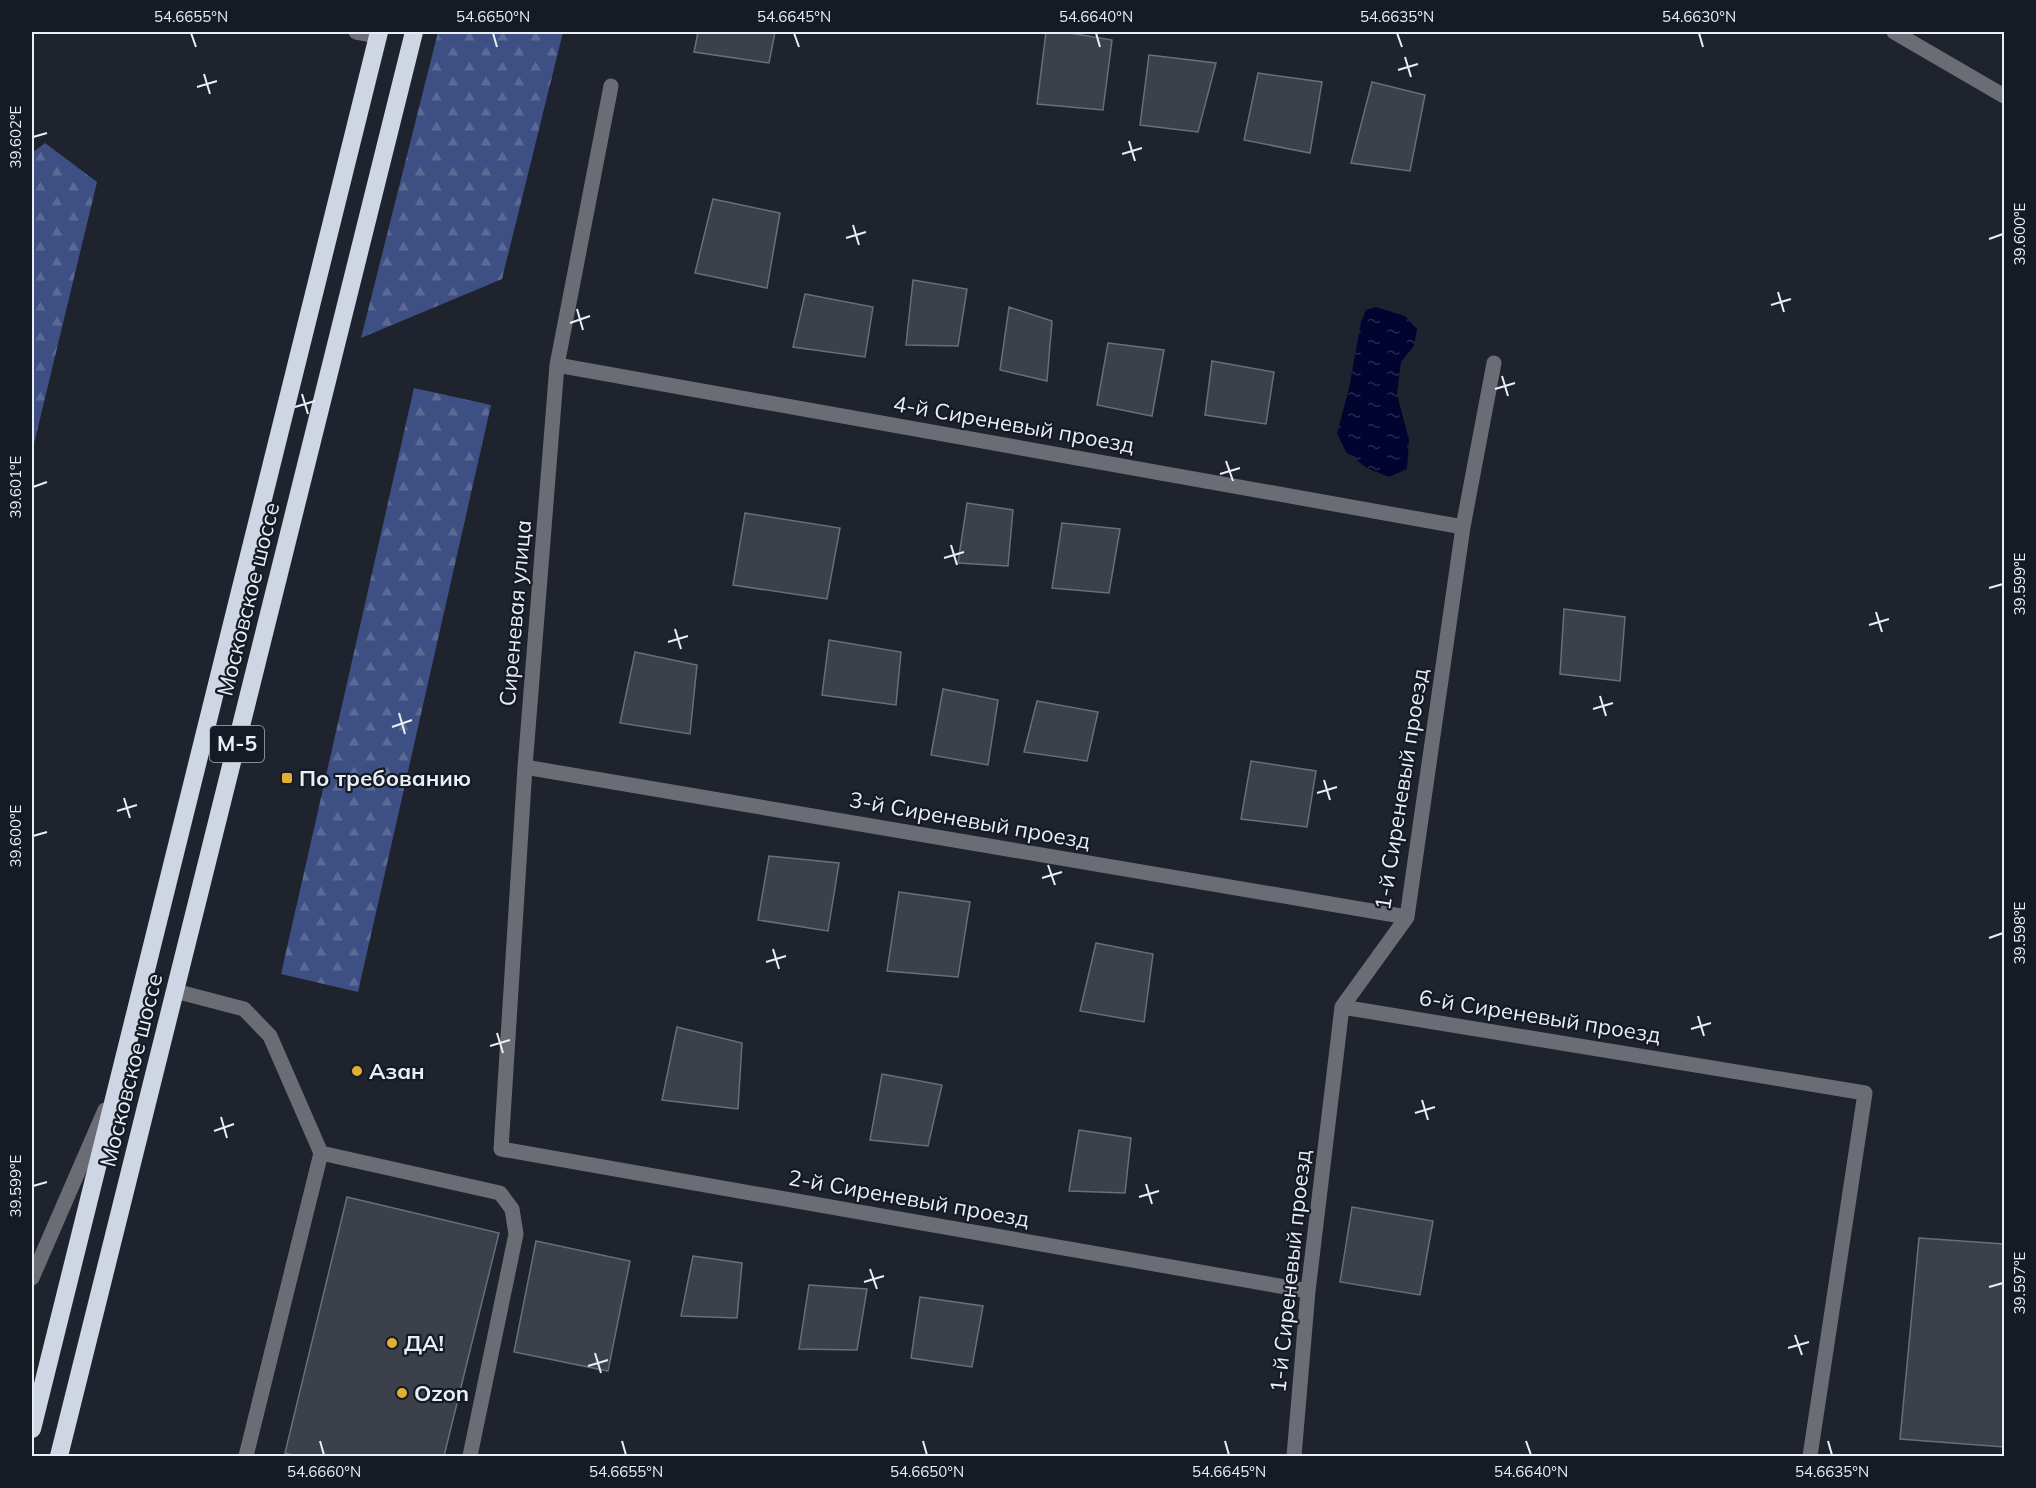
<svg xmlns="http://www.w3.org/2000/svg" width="2036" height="1488" viewBox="0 0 2036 1488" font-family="Mulish,sans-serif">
<defs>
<pattern id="forest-firs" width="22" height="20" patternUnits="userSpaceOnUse" patternTransform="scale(1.5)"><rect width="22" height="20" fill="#3e5083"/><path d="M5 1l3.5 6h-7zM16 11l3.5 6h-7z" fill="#5a6a95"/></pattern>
<pattern id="water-ripples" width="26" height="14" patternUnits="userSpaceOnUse" patternTransform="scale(1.5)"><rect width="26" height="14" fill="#020430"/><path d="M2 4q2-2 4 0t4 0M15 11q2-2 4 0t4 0" fill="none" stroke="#27294f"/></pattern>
</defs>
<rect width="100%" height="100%" fill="#1f232e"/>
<path fill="url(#forest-firs)" d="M438,32H563L502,279L361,338Z
M45,143L97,182L32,452V153Z
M414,388L491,405L358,992L281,974Z"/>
<path fill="url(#water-ripples)" d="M1376,307L1405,316L1417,329L1414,346L1401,362L1397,394L1409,440L1407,469L1389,477L1367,468L1346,452L1337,433L1349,388L1361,322L1366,310Z"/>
<path fill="#3b404b" stroke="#686e7b" stroke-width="1.5" d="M698,32H775L769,63L694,52Z
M1046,32H1064L1112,40L1103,110L1037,104Z
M1149,55L1216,63L1198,132L1140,125Z
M1258,73L1322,82L1310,153L1244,140Z
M1372,82L1425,95L1410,171L1351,163Z
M713,199L780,213L767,288L695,273Z
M913,280L967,289L958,346L906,345Z
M805,294L873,307L865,357L793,347Z
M1009,307L1052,321L1047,381L1000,370Z
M1108,343L1164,350L1152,416L1097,405Z
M1212,361L1274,372L1266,424L1205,415Z
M967,503L1013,510L1008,566L958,563Z
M745,513L840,528L827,599L733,585Z
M1062,523L1120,529L1109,593L1052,588Z
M1564,609L1625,617L1620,681L1560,674Z
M829,640L901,652L896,705L822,695Z
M635,652L697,665L690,734L620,723Z
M943,689L998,700L988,765L931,755Z
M1037,701L1098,712L1087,761L1024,752Z
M1251,761L1316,771L1307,827L1241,819Z
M769,856L839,863L828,931L758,920Z
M899,892L970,902L958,977L887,971Z
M1096,943L1153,954L1144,1022L1080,1011Z
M677,1027L742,1043L738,1109L662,1100Z
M882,1074L942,1085L928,1146L870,1140Z
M1079,1130L1131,1138L1125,1193L1069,1191Z
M347,1197L499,1233L444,1456H297L285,1453Z
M1352,1207L1433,1221L1420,1295L1340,1282Z
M1919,1238L2004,1244V1447L1900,1439Z
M536,1241L630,1261L608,1371L514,1352Z
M693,1256L742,1263L737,1318L681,1316Z
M809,1285L867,1289L857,1350L799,1349Z
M920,1297L983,1306L972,1367L911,1358Z"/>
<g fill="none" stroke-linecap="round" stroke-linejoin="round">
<path stroke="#6a6d73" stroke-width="15" d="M356,32L378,36
M1894,32L2004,96
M611,86L557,365L525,767L501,1149L1308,1291
M557,365L1463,527
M525,767L1407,917
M175,991L244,1009L270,1036L321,1153L500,1193L512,1209L516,1234L470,1456
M1342,1007L1865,1093L1810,1456
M32,1278L105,1110
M246,1456L321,1153
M1294,1456L1308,1291L1342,1007L1407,917L1463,527L1494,363"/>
<path stroke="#ced5e3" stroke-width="18" d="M32,1429L379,32
M59,1456L414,32"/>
</g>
<path fill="none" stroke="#eaeef5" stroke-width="2" d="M191,33L196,47M493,33L497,47M794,33L799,47M1096,33L1100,47M1397,33L1402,47M1699,33L1703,47M1405,57L1411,77M1398,70L1418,64M204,74L210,94M197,87L217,81M33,137L47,133M1129,141L1135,161M1122,154L1142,148M853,225L859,245M846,238L866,232M1989,239L2003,234M1778,292L1784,312M1771,305L1791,299M577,309L583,330M570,323L590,316M1502,376L1508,396M1495,389L1515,383M302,394L308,414M295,407L315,401M1226,461L1233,481M1220,474L1240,468M33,487L47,482M951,545L957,565M944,558L964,552M1989,588L2003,584M1876,612L1882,632M1869,625L1889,619M675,629L681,649M668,642L688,636M1600,696L1606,716M1593,709L1613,703M399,713L405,734M392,727L412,720M1324,780L1330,800M1317,793L1337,787M124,798L130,818M117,811L137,805M33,836L47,832M1048,865L1055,885M1042,878L1062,872M1989,938L2003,933M773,949L779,969M766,962L786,956M1698,1016L1704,1036M1691,1029L1711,1023M497,1033L503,1053M490,1046L510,1040M1422,1100L1428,1120M1415,1113L1435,1107M221,1117L227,1138M214,1131L234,1124M1146,1184L1152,1204M33,1186L47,1182M1139,1197L1159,1191M870,1269L877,1289M864,1282L884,1276M1989,1287L2003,1283M1795,1335L1802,1355M1788,1348L1809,1342M595,1353L601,1373M588,1366L608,1360M320,1441L324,1455M622,1441L626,1455M923,1441L927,1455M1225,1441L1229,1455M1526,1441L1531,1455M1828,1441L1832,1455"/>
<g fill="#deb133" stroke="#151a24" stroke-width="2">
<rect x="281" y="772" width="12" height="12" rx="3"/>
<circle cx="357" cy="1071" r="6"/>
<circle cx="392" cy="1343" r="6"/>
<circle cx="402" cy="1393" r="6"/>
</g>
<g text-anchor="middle" stroke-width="4.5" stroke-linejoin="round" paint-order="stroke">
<rect fill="#151a24" stroke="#aaaeb6" stroke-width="1.5" x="210" y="726" width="54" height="36" rx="4.5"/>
<g font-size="21" font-weight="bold" fill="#eaeef5">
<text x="237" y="751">М-5</text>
</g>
<g font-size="22" fill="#eaeef5" stroke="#151a24">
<text transform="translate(1014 424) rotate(10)" y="8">4-й Сиреневый проезд</text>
<text transform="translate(248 599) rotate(-76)" y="8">Московское шоссе</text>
<text transform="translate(515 613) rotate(-85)" y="8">Сиреневая улица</text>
<text transform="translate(1401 789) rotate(-81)" y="8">1-й Сиреневый проезд</text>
<text transform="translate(970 820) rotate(10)" y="8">3-й Сиреневый проезд</text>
<text transform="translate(1540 1016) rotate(9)" y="8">6-й Сиреневый проезд</text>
<text transform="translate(131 1070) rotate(-76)" y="8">Московское шоссе</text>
<text transform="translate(909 1198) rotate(10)" y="8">2-й Сиреневый проезд</text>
<text transform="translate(1290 1271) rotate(-84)" y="8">1-й Сиреневый проезд</text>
</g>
<g font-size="22" font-weight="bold" fill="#eaeef5" stroke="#151a24" text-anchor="start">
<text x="299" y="786">По требованию</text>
<text x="369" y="1079">Азан</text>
<text x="404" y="1351">ДА!</text>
<text x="414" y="1401">Ozon</text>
</g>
</g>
<rect width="2036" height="1488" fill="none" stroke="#151a24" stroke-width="66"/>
<rect x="33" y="33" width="1970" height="1422" fill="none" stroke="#eaeef5" stroke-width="2"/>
<g font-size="15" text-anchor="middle" fill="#eaeef5">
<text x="191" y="22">54.6655°N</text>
<text x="493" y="22">54.6650°N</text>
<text x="794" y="22">54.6645°N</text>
<text x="1096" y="22">54.6640°N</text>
<text x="1397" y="22">54.6635°N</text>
<text x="1699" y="22">54.6630°N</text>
<text transform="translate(16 137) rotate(-90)" y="5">39.602°E</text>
<text transform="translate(2020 234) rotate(-90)" y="5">39.600°E</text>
<text transform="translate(16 487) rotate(-90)" y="5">39.601°E</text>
<text transform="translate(2020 584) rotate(-90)" y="5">39.599°E</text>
<text transform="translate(16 836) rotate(-90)" y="5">39.600°E</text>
<text transform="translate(2020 933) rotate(-90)" y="5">39.598°E</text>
<text transform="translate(16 1186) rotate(-90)" y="5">39.599°E</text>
<text transform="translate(2020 1283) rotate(-90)" y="5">39.597°E</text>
<text x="324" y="1477">54.6660°N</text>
<text x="626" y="1477">54.6655°N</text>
<text x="927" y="1477">54.6650°N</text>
<text x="1229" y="1477">54.6645°N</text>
<text x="1531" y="1477">54.6640°N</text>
<text x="1832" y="1477">54.6635°N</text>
</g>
</svg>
